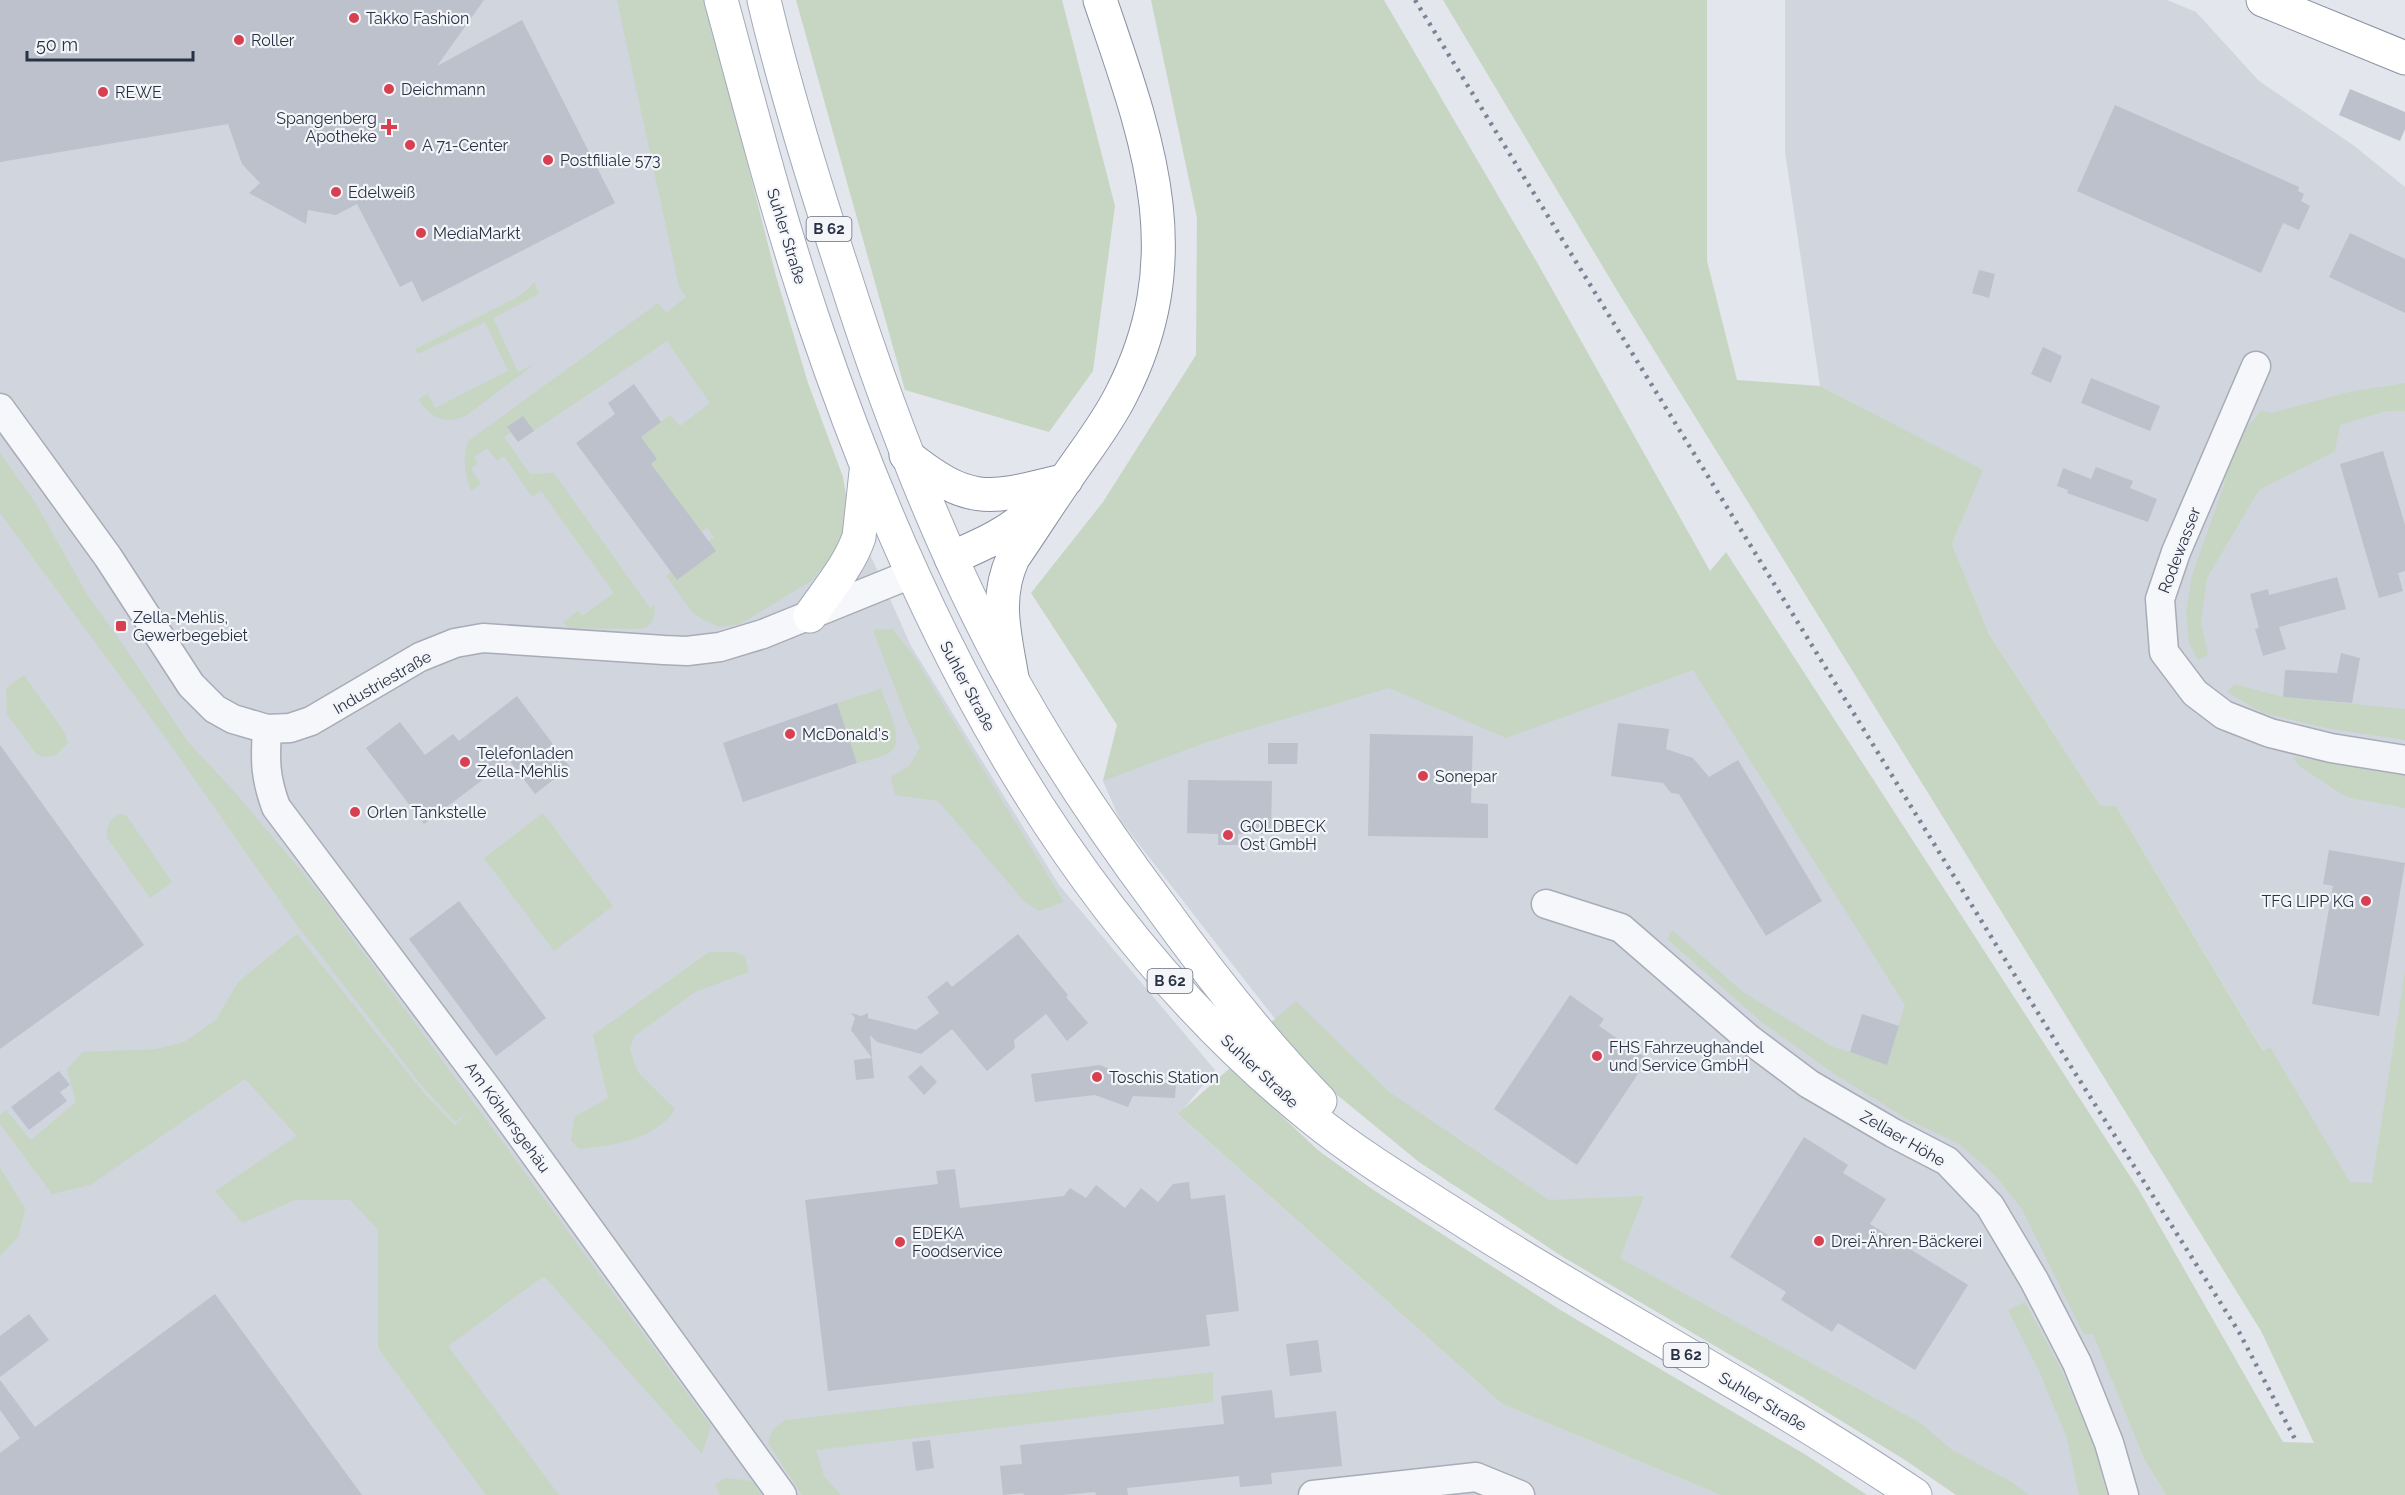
<svg xmlns="http://www.w3.org/2000/svg" width="2405" height="1495" viewBox="0 0 2405 1495" font-family="Raleway,sans-serif">
<rect width="100%" height="100%" fill="#e3e6ec"/>
<path fill="#d0d5de" d="M0,0H667L752,290L911,646L1059,885L1215,1070L1179,1115L1502,1404L1720,1495H0Z
M1785,0H2167L2196,12L2259,81L2353,145L2405,187V1021L2375,1237L2116,806L2100,805L1989,634L1952,544L1982,470L1820,386L1785,152Z
M1711,572L2041,1204L2144,1459L2166,1495H1957L1866,1426L1450,1183L1325,1083L1120,820L1103,781L1118,725Z"/>
<path fill="#c7d6c3" d="M617,0H706L776,276L808,383L843,477L849,514L843,543L811,581L740,624L720,627L705,621L692,612L666,576L714,537L707,528L701,532L651,464L657,459L650,450L635,442L670,415L680,426L710,403L667,341L534,431L511,432L504,437L530,474L554,473L650,608L654,605C657,621 650,629 635,629L568,628L563,622L578,611L582,616L614,593L541,491L532,497L504,456L497,461L487,448L474,457L478,463L471,469L481,484L471,491C465,473 462,460 468,441L658,303L666,313L686,297L679,287Z
M796,0H1062L1115,206L1093,371L1049,432L905,390Z
M1151,0H1384L1538,264L1710,571L1726,552L2139,1190L2283,1442L2314,1443L2261,1331L1618,292L1443,0H1707V261L1737,380L1820,386L1983,470L1952,544L1989,634L2100,805L2116,806L2263,1051L2270,1047L2350,1182L2372,1183L2405,971V1495H2166L2144,1459L2093,1334L2084,1335L2022,1209L1995,1175L1959,1144L1909,1120L1839,1077L1763,1023L1667,939L1672,930L1743,992L1833,1047L1887,1064L1905,1005L1693,670L1506,738L1389,688L1210,741L1103,781L1117,725L1031,593L1103,502L1196,355L1197,218Z
M534,282L539,294L493,318L518,372L535,364L467,415C445,426 431,418 418,399L428,394L435,408L508,371L485,322L418,354L415,349L516,298L527,290Z
M2405,383V411H2386L2340,425L2335,451L2259,490L2207,578L2201,623L2208,655L2198,660L2189,643L2186,613L2192,575L2223,488L2234,446L2242,433L2261,411L2271,413L2349,392Z
M0,453L35,502L88,596L124,646L188,742L233,790L318,891L711,1426L702,1454L544,1276L448,1346L559,1495H486L378,1348V1230L350,1200H295L242,1223L215,1191L297,1136L245,1079L90,1185L52,1194L0,1124V1115L6,1110L31,1140L76,1102L67,1069L83,1052L156,1049L184,1042L216,1020L238,982L297,934L424,1093L455,1125L469,1112L455,1122L423,1087L296,924L167,740L0,513Z
M892,629L912,653L1064,902L1039,911L1024,901L938,801L895,795L891,777L909,766L920,747L907,720L873,630Z
M24,675L65,733L68,743L56,755L44,757L36,754L7,714L6,688Z
M2235,684L2283,697L2405,709V740L2326,728L2263,713L2227,692Z
M881,689C886,704 907,743 889,753C880,758 867,760 857,763L837,703Z
M2293,757L2405,772V808L2346,797L2299,766Z
M543,813L613,906L554,951L484,858Z
M120,814L126,815L172,882L150,898L107,838C106,826 109,819 120,814Z
M709,952H736L745,956L749,972L695,992L634,1036L630,1050L638,1072L675,1109C658,1139 610,1146 579,1149L571,1141L574,1117L608,1098L593,1035Z
M1296,1001L1389,1092L1549,1200L1644,1196L1620,1258L1922,1424L1952,1450L2010,1481L2029,1495H1956L1905,1460L1804,1398L1563,1257L1419,1162L1336,1094L1291,1048L1270,1023Z
M1230,1068L1319,1151L1372,1189L1557,1308L1806,1455L1867,1495H1720L1502,1404L1178,1114Z
M0,1168L25,1208L19,1236L0,1256Z
M2025,1302L2060,1367L2095,1449L2107,1495H2079L2067,1438L2039,1371L2008,1310Z
M1213,1372V1402L816,1450L824,1476L841,1495H802L768,1443L773,1429L785,1420Z
M725,1478L752,1481L762,1495H720L715,1485Z"/>
<path fill="#bcc1cc" d="M0,0H484L437,66L522,20L615,203L422,302L412,281L400,287L357,204L336,215L308,210L306,224L249,193L260,183L242,164L228,124L0,162Z
M2350,89L2405,112V129L2400,141L2339,115Z
M2115,105L2299,187L2298,191L2304,194L2301,201L2310,206L2299,230L2283,223L2261,273L2077,191Z
M2350,233L2405,259V313L2329,277Z
M1979,270L1995,274L1989,298L1972,293Z
M2043,347L2062,356L2051,383L2031,374Z
M2091,378L2160,406L2150,431L2081,403Z
M634,384L661,422L641,437L657,459L651,464L716,551L677,580L576,443L615,414L608,403Z
M523,416L534,431L518,442L507,427Z
M2383,451L2405,525V571L2398,573L2403,591L2379,598L2340,464Z
M2096,467L2133,481L2130,488L2157,499L2148,522L2067,493L2068,490L2057,486L2063,468L2091,479Z
M2337,577L2346,609L2279,627L2286,649L2263,656L2255,629L2259,628L2250,594L2268,589L2269,595Z
M2341,653L2360,658L2352,703L2283,697L2285,670L2337,673Z
M517,696L570,767L535,794L509,760L424,824L366,748L400,722L425,755L453,734L459,741Z
M837,703L857,763L743,802L723,743Z
M1618,723L1669,729L1666,749L1693,758L1709,777L1738,760L1822,901L1766,936L1679,794L1671,793L1663,783L1611,776Z
M1370,734L1473,736L1471,803L1488,804V838L1368,836Z
M1268,743H1298L1297,764H1268Z
M0,745L144,945L0,1049Z
M1188,780L1272,781L1271,834H1238V845H1218V834L1187,833Z
M2329,850L2405,863L2379,1016L2312,1004L2333,886L2323,884Z
M459,901L546,1018L496,1056L409,939Z
M1018,934L1068,995L1066,997L1088,1023L1067,1041L1046,1014L1014,1040L1015,1048L987,1071L952,1029L921,1054L877,1042L870,1035L872,1058L851,1030L855,1018L851,1013L861,1016L868,1013V1018L916,1030L939,1013L927,997L947,981L952,987Z
M1570,995L1604,1019L1599,1026L1648,1059L1577,1165L1494,1109Z
M1862,1014L1899,1026L1887,1065L1850,1052Z
M872,1058L874,1078L856,1080L854,1060Z
M921,1065L937,1082L924,1095L908,1077Z
M1100,1065L1132,1079L1176,1084L1175,1098L1133,1096L1128,1107L1095,1095L1035,1102L1031,1074Z
M59,1071L70,1085L60,1092L67,1101L29,1130L11,1107Z
M1804,1137L1848,1165L1843,1173L1886,1199L1870,1224L1968,1285L1915,1370L1838,1323L1832,1332L1781,1300L1786,1292L1730,1257Z
M955,1169L960,1208L1064,1196L1070,1188L1086,1198L1096,1185L1125,1208L1141,1188L1158,1202L1173,1184L1189,1182L1191,1199L1225,1195L1239,1311L1206,1315L1210,1346L828,1391L805,1200L938,1184L936,1171Z
M215,1294L362,1495H0V1453L20,1438L0,1410V1380L35,1427Z
M29,1314L49,1340L0,1377V1336Z
M1318,1340L1322,1372L1290,1376L1286,1344Z
M1272,1390L1275,1418L1336,1411L1342,1466L1271,1473L1272,1484L1240,1487L1239,1476L1127,1488L1128,1495H1096L1095,1492L1063,1495H1024L1023,1493L1003,1495L1000,1466L1022,1464L1020,1445L1224,1424L1221,1396Z
M930,1440L934,1468L916,1471L912,1442Z"/>
<g fill="none" stroke-linecap="round" stroke-linejoin="round">
<defs>
<path id="minor" d="M2256,366L2176,552L2160,599L2164,652L2195,693L2224,715L2270,733L2331,748L2405,760
M0,408L108,557L191,685L215,709L233,719L267,729L290,728L311,721L420,657L455,643L483,638L664,650L687,651L720,647L763,634L911,574
M267,729C265,761 265,777 276,807L489,1091L782,1495
M1546,904L1621,928L1749,1039L1809,1084L1893,1133L1947,1161L1990,1206L2034,1280L2077,1363L2109,1443L2124,1495
M1313,1495L1476,1477L1520,1495"/>
<path id="major" d="M721,0C751,110 779,220 816,328C917,625 1063,916 1311,1117C1360,1157 1416,1190 1469,1224C1616,1317 1771,1398 1915,1495
M764,0C786,94 815,186 845,277C882,393 924,506 978,615C1029,719 1092,815 1161,907C1210,975 1262,1041 1320,1101
M810,616C827,591 849,566 859,537L866,472"/>
<path id="highway" d="M2263,0L2405,58
M906,455C971,507 989,499 1066,480
M951,558C982,545 1011,532 1036,508
M1012,678C1005,635 994,599 1013,558C1031,532 1048,505 1066,479C1085,451 1106,425 1121,395C1193,255 1147,138 1100,0"/>
</defs>
<use href="#minor" stroke="#a7acb7" stroke-width="31"/>
<use href="#major" stroke="#a1a9b8" stroke-width="35"/>
<use href="#highway" stroke="#8992a4" stroke-width="35"/>
<use href="#minor" stroke="#f6f7fa" stroke-width="28"/>
<use href="#major" stroke="#fff" stroke-width="33"/>
<use href="#highway" stroke="#fff" stroke-width="33"/>
<path stroke="#7b8497" stroke-width="4.5" stroke-dasharray="3 6" stroke-linecap="butt" d="M1415,0L2070,1065L2239,1332L2296,1441"/>
</g>
<g fill="#d84051" stroke="#f3f5f9" stroke-width="2">
<circle cx="354" cy="18" r="6"/>
<circle cx="239" cy="40" r="6"/>
<circle cx="389" cy="89" r="6"/>
<circle cx="103" cy="92" r="6"/>
<path d="M386 118h6v6h6v6h-6v6h-6v-6h-6v-6h6z"/>
<circle cx="410" cy="145" r="6"/>
<circle cx="548" cy="160" r="6"/>
<circle cx="336" cy="192" r="6"/>
<circle cx="421" cy="233" r="6"/>
<rect x="115" y="620" width="12" height="12" rx="3"/>
<circle cx="790" cy="734" r="6"/>
<circle cx="465" cy="762" r="6"/>
<circle cx="1423" cy="776" r="6"/>
<circle cx="355" cy="812" r="6"/>
<circle cx="1228" cy="835" r="6"/>
<circle cx="2366" cy="901" r="6"/>
<circle cx="1597" cy="1056" r="6"/>
<circle cx="1097" cy="1077" r="6"/>
<circle cx="1819" cy="1241" r="6"/>
<circle cx="900" cy="1242" r="6"/>
</g>
<g text-anchor="middle" stroke-width="4.5" stroke-linejoin="round" paint-order="stroke">
<g fill="#f3f5f9" stroke="#666c7b" stroke-width="1.5">
<rect x="806.5" y="217" width="45" height="24" rx="4.5"/>
<rect x="1147.5" y="969" width="45" height="24" rx="4.5"/>
<rect x="1663.5" y="1343" width="45" height="24" rx="4.5"/>
</g>
<g font-size="15" font-weight="bold" fill="#293245">
<text x="829" y="234">B 62</text>
<text x="1170" y="986">B 62</text>
<text x="1686" y="1360">B 62</text>
</g>
<g font-size="16" fill="#293245" stroke="#f3f5f9" text-anchor="start">
<text x="366" y="24">Takko Fashion</text>
<text x="251" y="46">Roller</text>
<text x="401" y="95">Deichmann</text>
<text x="115" y="98">REWE</text>
<text x="377" y="124" text-anchor="end">Spangenberg<tspan x="377" dy="18">Apotheke</tspan></text>
<text x="422" y="151">A 71-Center</text>
<text x="560" y="166">Postfiliale 573</text>
<text x="348" y="198">Edelweiß</text>
<text x="433" y="239">MediaMarkt</text>
<text x="133" y="623">Zella-Mehlis,<tspan x="133" dy="18">Gewerbegebiet</tspan></text>
<text x="802" y="740">McDonald's</text>
<text x="477" y="759">Telefonladen<tspan x="477" dy="18">Zella-Mehlis</tspan></text>
<text x="1435" y="782">Sonepar</text>
<text x="367" y="818">Orlen Tankstelle</text>
<text x="1240" y="832">GOLDBECK<tspan x="1240" dy="18">Ost GmbH</tspan></text>
<text x="2354" y="907" text-anchor="end">TFG LIPP KG</text>
<text x="1609" y="1053">FHS Fahrzeughandel<tspan x="1609" dy="18">und Service GmbH</tspan></text>
<text x="1109" y="1083">Toschis Station</text>
<text x="912" y="1239">EDEKA<tspan x="912" dy="18">Foodservice</tspan></text>
<text x="1831" y="1247">Drei-Ähren-Bäckerei</text>
</g>
<g font-size="16" fill="#293245" stroke="#f3f5f9">
<text transform="translate(787 236) rotate(73)" y="6">Suhler Straße</text>
<text transform="translate(2179 550) rotate(-69)" y="6">Rodewasser</text>
<text transform="translate(382 682) rotate(-30)" y="6">Industriestraße</text>
<text transform="translate(968 686) rotate(62)" y="6">Suhler Straße</text>
<text transform="translate(1260 1071) rotate(43)" y="6">Suhler Straße</text>
<text transform="translate(508 1117) rotate(54)" y="6">Am Köhlersgehäu</text>
<text transform="translate(1903 1138) rotate(30)" y="6">Zellaer Höhe</text>
<text transform="translate(1763 1401) rotate(31)" y="6">Suhler Straße</text>
</g>
</g>
<path d="M27 51v9h166v-9" fill="none" stroke="#293245" stroke-width="3"/>
<text x="36" y="51" font-size="18" fill="#293245" stroke="#f3f5f9" stroke-width="4.5" paint-order="stroke">50 m</text>
</svg>
